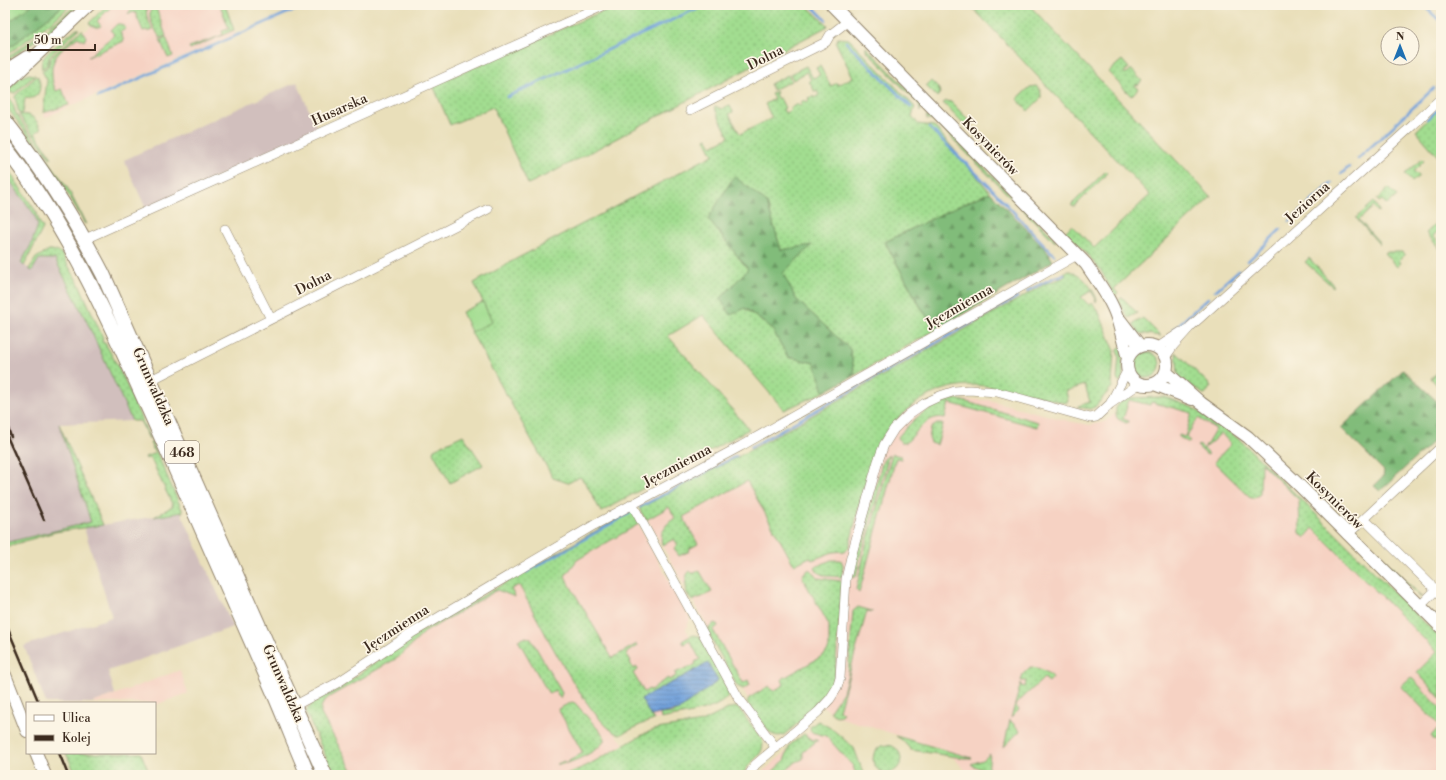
<svg xmlns="http://www.w3.org/2000/svg" width="1446" height="780" viewBox="0 0 1446 780" font-family="'Libre Bodoni',serif">
<defs>
<pattern id="grass-dots" width="8" height="8" patternUnits="userSpaceOnUse"><rect width="8" height="8" fill="#a2dd90"/><path d="M2 2h.1M6 6h.1" fill="none" stroke="#8cbe7c" stroke-width="1.8" stroke-linecap="round"/></pattern>
<pattern id="forest-firs" width="22" height="20" patternUnits="userSpaceOnUse"><rect width="22" height="20" fill="#81bc7a"/><path d="M5 1l3.5 6h-7zM16 11l3.5 6h-7z" fill="#6b9963"/></pattern>
<pattern id="water-rules" width="6" height="5" patternUnits="userSpaceOnUse"><rect width="6" height="5" fill="#71a1db"/><path d="M0 2.5h6" fill="none" stroke="#5e83b1"/></pattern>
</defs>
<rect width="100%" height="100%" fill="#fcf5e5"/>
<filter id="ink" filterUnits="userSpaceOnUse"><feTurbulence type="fractalNoise" baseFrequency=".025" numOctaves="2"/><feDisplacementMap in="SourceGraphic" scale="8" xChannelSelector="R" yChannelSelector="G"/><feConvolveMatrix kernelMatrix="1 2 1 2 8 2 1 2 1" color-interpolation-filters="sRGB"/></filter>
<filter id="wash" filterUnits="userSpaceOnUse"><feTurbulence type="fractalNoise" baseFrequency=".012" numOctaves="4" result="noise"/><feDisplacementMap in="SourceGraphic" scale="16" xChannelSelector="R" yChannelSelector="G"/><feGaussianBlur stdDeviation="0.9" result="paint"/><feColorMatrix in="noise" values="0 0 0 0 0 0 0 0 0 0 0 0 0 0 0 0 0 1.4 0 .05"/><feComposite in="paint" operator="in"/></filter>
<g filter="url(#wash)">
<rect width="100%" height="100%" fill="#e9dfba"/>
<path fill="#f6d2c3" d="M111,5H225L235,34L44,118L53,56L93,25Z
M1129,399L1177,405L1194,412L1252,454L1317,519L1313,528L1437,652L1417,672L1441,699V775H970L946,750L835,716L830,711L818,703L751,704L641,508L810,420L960,400H988L1073,422L1090,425L1104,422L1115,414Z
M632,513L690,619L686,629L690,637L726,685L729,693L725,700L702,711L654,720L642,724L548,559Z
M519,585L608,725L624,744L586,766L564,775H355L321,714L320,707L324,701L329,697L399,657L425,632L498,590L515,596L511,589Z
M180,670L188,693L155,705V703H92Z
M820,723L860,775H760V774Z"/>
<path fill="#d1bfbd" d="M297,82L318,131L146,209L124,160Z
M5,174L34,214L38,225L31,245L21,263L32,271L39,259H55L87,322L132,421L59,424L91,522L5,543Z
M181,512L233,627L108,671L115,694L92,703H46L24,646L112,617L84,528Z"/>
<path fill="url(#grass-dots)" stroke="#6e8457" d="M64,5H71L53,21L5,56V48L13,45Z
M76,5H79L52,29L5,62V59L46,30Z
M107,5H113L97,21L101,26C97,29 92,26 89,23Z
M134,5H149C143,13 149,22 153,30L148,32L147,30L143,31L135,12L128,14Z
M154,5H155L166,36L160,38C155,29 144,14 154,5Z
M220,5H225L234,30L190,49L189,47L223,35L222,31L229,29Z
M617,5H806L828,26L555,171L528,184L493,107L450,125L433,85Z
M970,5H1029L1211,197L1114,289L1118,293L1115,296L1101,271L1087,254L1065,232L1072,225L1094,248L1150,195Z
M117,24H121L126,28L124,30L120,32L124,41L88,57L114,35L111,30Z
M76,29H79L50,55L47,65L42,69C39,56 53,49 62,41V40Z
M82,30L86,37L84,41L78,37C65,47 51,55 52,73C52,80 53,85 56,91L62,89L69,105L43,113L47,80L42,71L48,66L51,57Z
M166,37L173,56L168,58L160,40Z
M838,38L849,39L915,107L912,116L918,124L934,126L990,192L952,209L885,242L920,306L936,330L855,375L850,349L796,299L782,273L811,246L781,250L767,203L708,219L748,269L744,308L772,329L788,357L815,363L824,392L784,410L703,315L668,336L749,429L601,512L587,485L580,477L568,483L553,478L471,332L492,321L474,283L516,259L713,155L705,139L707,138L712,146L729,137L714,107L715,106L721,109L730,105L733,112L729,114L740,134L772,118L765,104L774,99L771,94L776,91L777,93L775,94L778,99L780,98L785,108L783,109L785,113L791,110L790,108L798,104L799,106L802,104L801,102L805,100L807,102L809,100L808,98L813,96L814,98L819,95L817,91L815,92L809,81L811,80L807,72L793,80L790,74L806,66L813,78L820,75L816,68L820,66L831,86L837,83L838,85L853,77L836,43Z
M866,47L921,103L922,106L920,112L919,104L866,50Z
M1122,60L1129,68L1124,72L1125,74L1131,69L1142,81L1138,85L1137,84L1135,85L1138,89L1131,96L1108,72Z
M29,74L35,75L15,93H11L8,89L21,77Z
M788,75L791,81L773,90L770,84Z
M37,76C42,82 41,97 31,98C29,99 27,98 25,98L23,113L19,114L15,97L16,95Z
M931,81L939,89L940,93L937,97L926,86Z
M1036,86C1041,89 1041,92 1041,98L1028,111L1017,99L1030,87Z
M6,94L13,104L16,114L67,187L86,224L84,223C63,182 36,146 8,109L5,102Z
M947,101L951,102L973,124L968,129L943,103Z
M1441,107V160L1416,131Z
M19,115C32,113 36,119 41,129L35,133L52,158H50Z
M926,116H933L1056,240L1055,242L933,119H927Z
M5,136L38,181L89,260L146,382L12,147L5,138Z
M1422,159L1424,161L1414,171L1419,176L1412,182L1405,174Z
M5,165L37,213L39,221L43,228L24,266L21,263L31,245L38,225L34,214L5,174Z
M1106,171L1108,173L1074,207L1071,205Z
M1389,188L1397,196L1387,205L1382,200L1379,202L1377,199Z
M1374,202L1379,211L1378,212L1373,207L1359,220L1380,243L1379,244L1356,218Z
M1441,219V222L1438,225L1441,228L1433,236L1438,242L1437,244L1441,250L1426,233Z
M49,250H52L61,253L80,286L103,338L102,339L103,343H105C123,373 136,407 150,439H149L140,421H132L87,322L55,259H39L32,271L29,269L36,258Z
M1386,252H1402L1405,255L1399,260L1401,263L1397,267L1384,253Z
M1070,271C1083,275 1091,286 1097,299L1096,302L1095,300L1096,299L1091,291L1081,297L1089,305L1092,303L1098,310L1114,349L1112,387L1095,407L1090,409L1078,407V406L1090,402L1085,385L1066,391L1068,401L1065,403L1027,393L1026,395C1008,391 990,385 972,385C940,385 910,402 891,427C887,432 882,436 880,442C865,475 858,513 849,548L845,551L833,552L812,560L810,557L794,565L747,481L683,517L698,544L689,549L690,551L679,556L674,548L678,545L674,539L663,545H662C659,533 665,524 675,518L669,507L646,520L640,510V508L758,446L1047,283L1063,278L1066,275L1064,272Z
M1122,297L1137,313L1128,318L1118,301Z
M1143,318L1161,336L1139,333L1133,324Z
M1122,346L1123,377L1120,382L1117,379L1119,356L1117,351Z
M1176,352L1211,386L1205,395L1180,378L1178,374Z
M1134 365a13 13 0 1 1 26 0a13 13 0 1 1-26 0Z
M1165,397L1191,407L1210,418L1241,441L1320,518L1441,639V699L1417,672L1437,652L1313,528L1305,538L1300,533L1299,500L1261,463L1260,494L1254,498H1251L1214,462L1231,444L1221,433L1204,449L1209,454L1207,455L1198,447L1199,445L1204,449L1216,429L1198,418L1186,437L1191,441L1189,443L1179,437V435L1185,437L1192,413L1151,402L1150,405L1129,400L1123,419L1129,421V422L1126,423L1118,419L1116,416V408L1123,399L1124,401L1127,398Z
M956,399L1038,422L1037,427L949,403L945,418C928,414 918,431 907,442L905,443H901L898,437C914,418 930,404 956,399Z
M59,424L103,525L55,532L5,547V543L91,522Z
M937,424H943L937,445L931,443L929,438L931,428Z
M463,435L483,465L450,483L433,452L434,449Z
M152,442L183,512L154,517L173,506L150,457L146,459L145,457L155,453L150,443Z
M892,454L901,456V459L896,458L859,593L856,590L866,545Z
M889,455L859,561L856,577H852L853,567L882,463L884,459Z
M630,511L634,512L639,522L637,525L577,560L565,576L567,580L612,658L637,644L638,646L626,653L631,661L630,662L633,669L637,667L638,670L633,673L644,692L649,689L651,690L657,686V685L668,678L669,680L676,676L675,673L688,667L689,668L696,664L695,662L700,659L690,641L684,644L682,641C689,637 694,632 701,638L726,685L729,693C724,711 677,715 661,719L660,714L673,713L718,681L708,664L641,699L654,720L642,724L620,735C590,726 536,615 519,585L511,589L515,597L497,590L425,632L399,657L329,697C323,702 320,706 321,714L355,775H334L306,713L308,708L311,706V703L340,688L377,661L418,633Z
M1357,532L1422,597H1420L1356,536Z
M831,560H841L843,565L842,577L825,576L817,572L815,567Z
M810,569L818,578L842,581L835,676C827,702 805,717 785,734C780,737 775,736 770,733L747,703L749,698L769,686L773,691L784,685L782,679L824,655L828,650L829,647V625L802,577L804,573Z
M699,570L712,592L692,601L686,592L687,591C685,583 685,578 689,571L691,573H695Z
M858,607L872,611V612L867,611L839,710L843,713C839,718 833,716 830,711L843,692L848,674L853,611Z
M714,623L717,624L718,626L713,630L743,683L748,680L750,685L743,689L737,686L709,634L708,629Z
M526,637L531,639L562,693L560,698L555,690L549,694L518,640Z
M1030,667C1039,667 1047,672 1053,677L1049,682L1044,678L1015,705L1019,710L1011,718L1021,683V686L1025,687L1026,681H1021L1023,674Z
M1411,677L1441,709V736L1435,741L1431,736L1440,726L1401,686Z
M572,702L575,703L604,736V741C599,751 568,766 557,764L564,761L565,763L583,753L558,709Z
M735,707L739,709L762,739C767,756 748,760 743,775H564L586,766L646,733L657,729L702,722L730,708Z
M1010,720L1020,731L1004,747Z
M818,721L832,729L854,748L864,775H856L853,766L826,736L811,732L810,727Z
M804,734L812,740H818L803,752V759L796,762L781,775H769L784,761L790,745Z
M896,736L972,758H963L911,750L902,740Z
M873 759a14 14 0 1 1 28 0a14 14 0 1 1-28 0Z
M66,753H141L150,775H76Z
M990,754L988,772L972,765L971,764L983,760Z"/>
<path fill="url(#forest-firs)" stroke="#5e734c" d="M31,5H64L13,45L5,48V25Z
M734,176L767,203L781,250L812,245L783,273L796,299L850,349L855,375L824,392L815,363L788,357L772,329L745,308L731,315L720,299L748,269L708,219Z
M990,192L1045,248L1053,261L936,330L920,306L885,242L952,209Z
M1403,370L1441,405V434L1380,491L1374,486L1383,477L1384,471L1341,428Z"/>
<path fill="#a2dd90" stroke="#6e8457" d="M5,5H31L5,25Z
M1309,258L1334,286L1333,287L1305,262Z
M483,302L492,322L471,332L462,312Z
M1441,370V390L1431,378Z"/>
<path fill="url(#water-rules)" stroke="#56667c" d="M708,663L718,681L679,710L651,716L641,699Z"/>
<g fill="none" stroke-linecap="round" stroke-linejoin="round">
<path stroke="#71a1db" stroke-width="2.5" d="M811,5L826,20
M1423,5L1441,22
M846,42L911,107
M98,97L285,14L309,5
M507,97L704,5
M1427,119L1441,107
M930,128L993,190L1054,255
M1358,159L1434,88
M1341,174L1349,167
M1308,205L1332,183
M1290,221L1303,210
M1248,261L1281,229
M1027,291L1055,277L1060,276L1064,274
M1215,291L1239,270
M1173,330L1208,298
M751,447L1017,297
M640,507L736,456
M527,572L630,513"/>
</g>
</g>
<g filter="url(#ink)">
<g fill="none" stroke-linecap="round" stroke-linejoin="round">
<defs>
<path id="street" d="M690,110L826,42L830,35L848,21
M225,229L271,319
M85,239L605,5
M1157,348L1181,332
M1165,357L1173,346L1191,326L1413,125L1441,98
M151,380L488,209
M1110,404L1127,371
M632,504L738,697L776,748
M1364,519L1441,595
M1347,535L1441,447
M1420,606L1441,585
M294,706L337,683L412,633L594,525L741,446L1077,255
M749,775L755,765L818,712L830,699L837,688L840,678L846,579L851,557L878,461L884,445L894,429L909,414L925,403L940,396L955,391L969,390L997,392L1090,418L1096,417L1110,404L1139,384"/>
<path id="secondary" d="M832,5L1086,264C1097,281 1111,299 1117,318C1121,331 1124,345 1128,358
M5,71L27,57
M5,85L89,5
M1120,320L1140,346
M1127 365a20 20 0 1 1 40 0a20 20 0 1 1-40 0Z
M1166,372L1201,403L1248,437L1298,484L1441,627
M1154,384L1192,399
M5,675L27,731
M36,753L45,775"/>
<path id="primary" d="M5,121C43,169 75,220 103,274L325,775
M5,147C76,239 120,345 167,450C202,530 238,610 273,691C285,719 296,747 308,775"/>
</defs>
<use href="#street" stroke="#92846c" stroke-width="10"/>
<use href="#secondary" stroke="#92846c" stroke-width="14"/>
<use href="#primary" stroke="#92846c" stroke-width="16"/>
<use href="#street" stroke="#fff" stroke-width="9"/>
<use href="#secondary" stroke="#fff" stroke-width="12"/>
<use href="#primary" stroke="#fff" stroke-width="14"/>
<path stroke="#3b2a1e" stroke-width="2.5" d="M5,420L11,437
M5,432L44,520
M5,622L39,703
M59,753L68,775"/>
</g>
</g>
<g text-anchor="middle" stroke-width="3.5" stroke-linejoin="round" paint-order="stroke">
<rect fill="#fcf5e5" stroke="#75675a" stroke-width="1" x="165" y="441" width="34" height="22" rx="3"/>
<g font-size="13" font-weight="bold" fill="#3b2a1e">
<text x="182" y="457">468</text>
</g>
<g font-size="14" fill="#3b2a1e" stroke="#fcf5e5">
<text transform="translate(765 57) rotate(-27)" y="5">Dolna</text>
<text transform="translate(339 109) rotate(-24)" y="5">Husarska</text>
<text transform="translate(991 146) rotate(46)" y="5">Kosynierów</text>
<text transform="translate(1307 202) rotate(-42)" y="5">Jeziorna</text>
<text transform="translate(313 282) rotate(-27)" y="5">Dolna</text>
<text transform="translate(959 306) rotate(-30)" y="5">Jęczmienna</text>
<text transform="translate(154 386) rotate(66)" y="5">Grunwaldzka</text>
<text transform="translate(677 465) rotate(-28)" y="5">Jęczmienna</text>
<text transform="translate(1335 500) rotate(45)" y="5">Kosynierów</text>
<text transform="translate(396 628) rotate(-33)" y="5">Jęczmienna</text>
<text transform="translate(284 683) rotate(66)" y="5">Grunwaldzka</text>
</g>
</g>
<rect width="1446" height="780" fill="none" stroke="#fcf5e5" stroke-width="20"/>
<rect x="26" y="702" width="130" height="52" fill="#fcf5e5" stroke="#afa495"/>
<rect x="34" y="715" width="20" height="6" fill="#ffffff" stroke="#afa495"/>
<text x="62" y="722" font-size="12" fill="#3b2a1e">Ulica</text>
<rect x="34" y="735" width="20" height="6" fill="#3b2a1e" stroke="#afa495"/>
<text x="62" y="742" font-size="12" fill="#3b2a1e">Kolej</text>
<g transform="translate(1400 46)"><circle r="19" fill="#fcf5e5" stroke="#afa495"/>
<path d="M0-3L7 15L0 10L-7 15Z" fill="#1f6fb2"/>
<text y="-6" font-size="11" font-weight="bold" text-anchor="middle" fill="#3b2a1e">N</text>
</g>
<path d="M28 44v6h67v-6" fill="none" stroke="#3b2a1e" stroke-width="2"/>
<text x="34" y="44" font-size="12" fill="#3b2a1e" stroke="#fcf5e5" stroke-width="3" paint-order="stroke">50 m</text>
</svg>
